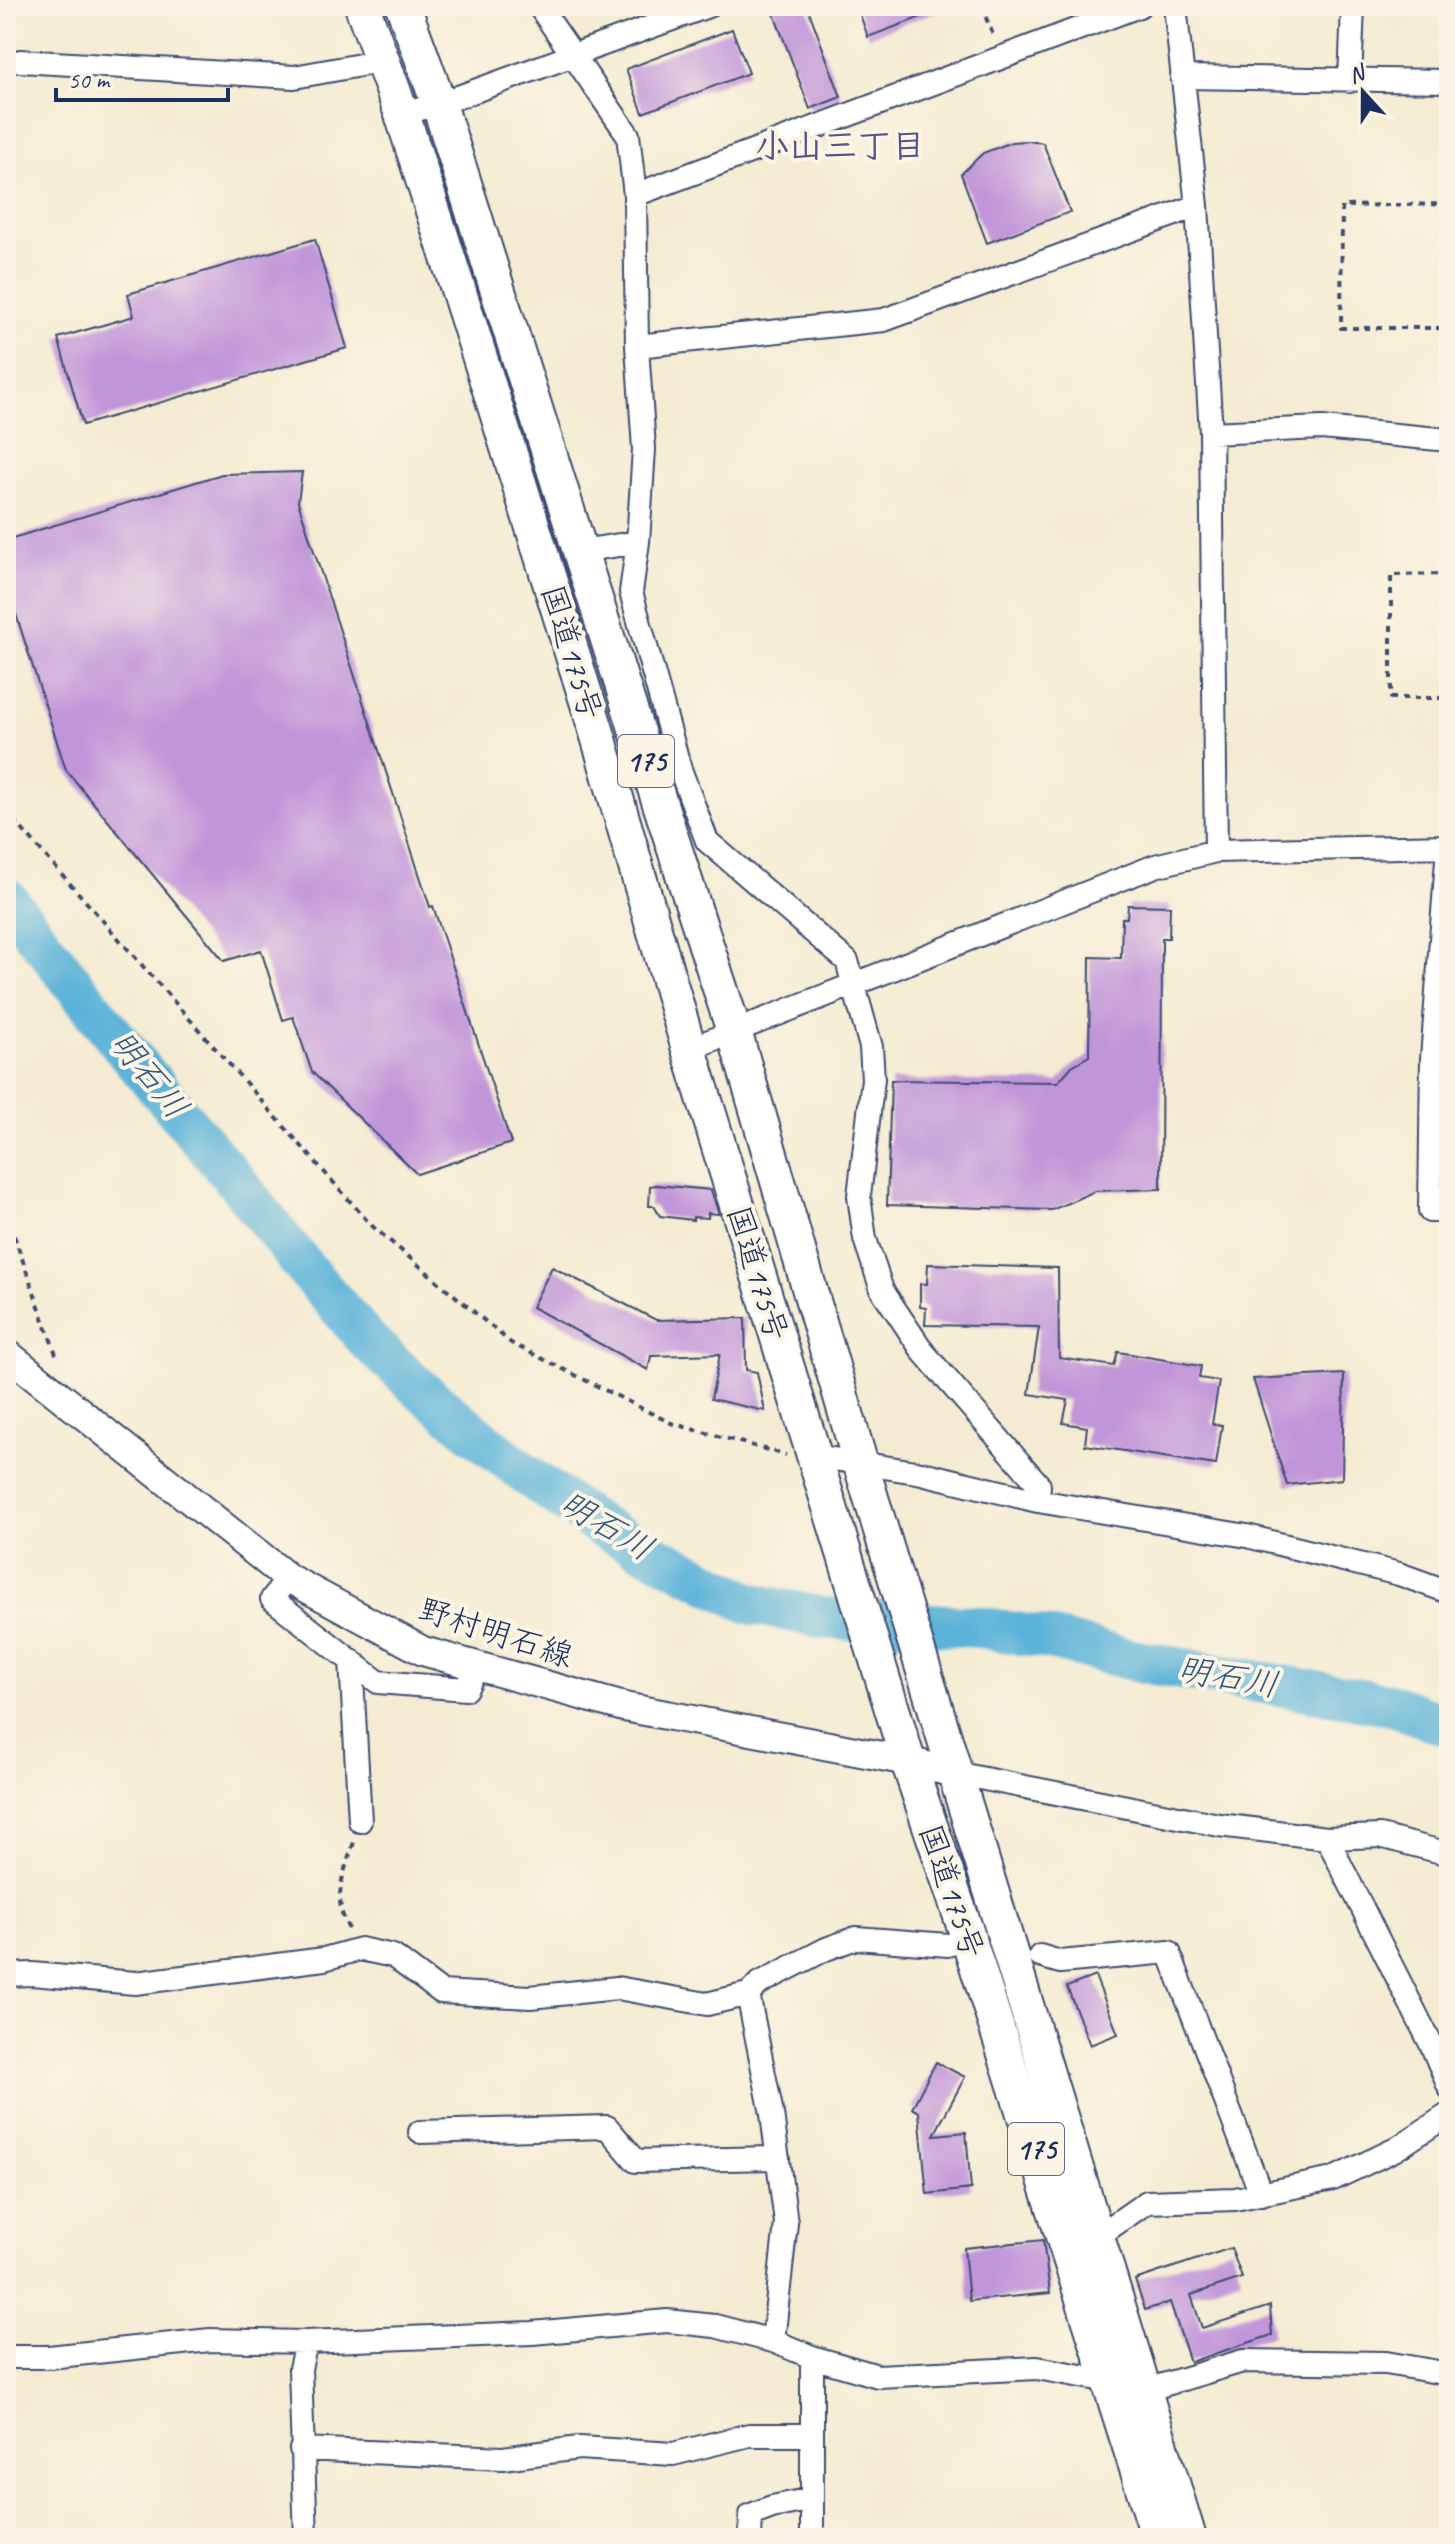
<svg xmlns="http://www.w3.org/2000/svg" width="1455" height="2544" viewBox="0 0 1455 2544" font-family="Caveat,'Klee One',sans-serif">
<rect width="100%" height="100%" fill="#fcf5e5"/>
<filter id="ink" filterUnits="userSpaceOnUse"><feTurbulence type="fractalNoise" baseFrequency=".0125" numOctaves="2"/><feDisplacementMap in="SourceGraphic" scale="16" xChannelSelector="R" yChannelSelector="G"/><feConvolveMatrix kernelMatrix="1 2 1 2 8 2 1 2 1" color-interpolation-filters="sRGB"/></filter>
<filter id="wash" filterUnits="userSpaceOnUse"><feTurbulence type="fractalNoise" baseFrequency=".006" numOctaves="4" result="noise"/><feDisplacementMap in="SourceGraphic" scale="32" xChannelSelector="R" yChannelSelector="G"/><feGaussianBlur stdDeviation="1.8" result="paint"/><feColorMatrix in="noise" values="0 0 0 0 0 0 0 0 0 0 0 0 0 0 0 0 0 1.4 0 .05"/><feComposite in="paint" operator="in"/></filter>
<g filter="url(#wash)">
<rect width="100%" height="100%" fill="#f4ebd2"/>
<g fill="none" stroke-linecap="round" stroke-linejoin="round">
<path stroke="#5cb3d9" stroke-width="42" d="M6,898L128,1053L235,1180L309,1273L369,1342L419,1388L525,1474L601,1527L749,1603L824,1618L980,1627L1050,1639L1136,1661L1389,1704L1449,1726"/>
</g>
<g id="blocks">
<path fill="#c195d9" d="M771,6H807L841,97L810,109Z
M857,6H944L945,8L868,37Z
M732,29L749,73L643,113L626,69Z
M1027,141L1043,143L1070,212L987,243L961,174L983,153L1012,142Z
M315,239L347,348L83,425L58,338L134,316L128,294Z
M302,472L298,502L430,907L433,906L511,1143L417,1174L312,1072L293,1017L283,1020L261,950L224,961L66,770L6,583V540L222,474Z
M1128,905L1170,906L1169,938H1162L1161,1189L1095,1191L1052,1210L887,1205L891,1080L1058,1082L1072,1066L1089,1056L1090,957L1121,958L1122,918H1127Z
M656,1185L711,1190L719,1214L708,1213V1218L693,1217V1220L660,1216L654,1206H649L650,1186Z
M928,1264L1058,1268L1059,1358L1114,1366L1118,1352L1201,1366L1199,1378L1219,1381L1212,1424L1222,1425L1216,1465L1085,1445L1087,1427L1063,1423L1068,1400L1029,1394L1039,1327L925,1325L926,1308L920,1307V1284H927Z
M552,1267L656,1320L745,1318L746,1370L757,1372L765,1411L711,1399L720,1354L651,1356L648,1370L532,1307Z
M1344,1374L1342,1479L1287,1485L1253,1379Z
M1095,1976L1118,2034L1090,2045L1067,1987Z
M936,2062L965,2077L934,2135L966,2132L971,2189L927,2194L919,2112L912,2108Z
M1043,2240L1050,2293L969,2301L964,2248Z
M1231,2248L1242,2278L1191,2295L1202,2328L1270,2306L1272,2335L1190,2362L1170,2302L1145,2310L1135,2280Z"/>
</g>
</g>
<g filter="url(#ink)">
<use href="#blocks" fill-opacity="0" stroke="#3c4b6f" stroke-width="2"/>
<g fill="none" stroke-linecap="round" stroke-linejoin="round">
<defs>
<path id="minor" d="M539,6L628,135L635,195L637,346L644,449L638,542L631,592L680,769L707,841L847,961L871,1047L873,1079L859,1196L865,1239L882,1290L924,1353L1039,1485L1038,1501
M1175,6L1197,206L1211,433L1216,851
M20,61L294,77L383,61
M1182,77L1449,81
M1350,81L1353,6
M402,114L439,104L708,6
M635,195L1139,6
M637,346L884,320L1197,206
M1211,433L1322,428L1449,440
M581,551L638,542
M1448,846L1432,1059L1430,1211H1449
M689,1049L1155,866L1216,851L1449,846
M815,1456L922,1473L1038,1501L1247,1536L1399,1574L1449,1592
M288,1578L272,1599L378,1682L466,1689L478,1666
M351,1660L360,1821
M954,1773L1219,1825L1327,1838L1380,1836L1449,1854
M1327,1838L1432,2046L1449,2087
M1040,1956L1060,1962L1169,1952L1261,2194
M6,1975L32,1974L135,1983L324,1959L360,1949L393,1956L441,1992L530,1997L617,1988L707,2004L748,1994L760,1983L826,1949L856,1938L948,1945
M748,1994L772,2114L786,2223L773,2341
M420,2132L607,2127L636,2161L778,2158
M1098,2236L1147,2202L1235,2199L1333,2179L1396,2149L1449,2114
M6,2357H49L210,2340L306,2342L532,2333L667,2321L715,2326L773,2341L812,2357L878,2376L1037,2368L1109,2381L1143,2391L1243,2361L1386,2363L1449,2374
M301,2449L503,2458L579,2448L673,2454L749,2435H812
M306,2538L300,2369L306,2342
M750,2538L751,2515L772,2507L812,2499
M812,2538V2357"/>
<path id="major" d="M6,1353L288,1578L423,1651L624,1707L908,1761L954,1773"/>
<path id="highway" d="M362,6L402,114L475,342L598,736L689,1049L908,1761L966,1931L1159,2538
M403,6L439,104L651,776L734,1031L861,1465L1189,2538"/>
</defs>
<use href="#minor" stroke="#3c4b6f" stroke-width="26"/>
<use href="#major" stroke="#3c4b6f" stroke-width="32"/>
<use href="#highway" stroke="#3c4b6f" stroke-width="38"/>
<path stroke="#3c4b6f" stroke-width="4" stroke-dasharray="6 6" stroke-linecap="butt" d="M981,6L994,37
M1449,204L1342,206L1341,328H1449
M1449,574L1391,575V698H1449
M6,811L371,1225L511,1343L671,1423L786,1455
M6,1213L58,1360
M349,1929C331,1899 344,1873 354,1842"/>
<use href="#minor" stroke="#fff" stroke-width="22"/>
<use href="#major" stroke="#fff" stroke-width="28"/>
<use href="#highway" stroke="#fff" stroke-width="34"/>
</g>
</g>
<g text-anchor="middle" stroke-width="8" stroke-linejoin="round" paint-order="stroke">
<g fill="#fcf5e5" stroke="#5e6a86" stroke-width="2">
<rect x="618" y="735" width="56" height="52" rx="6"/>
<rect x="1008" y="2123" width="56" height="52" rx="6"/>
</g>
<g font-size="30" font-weight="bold" fill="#1b2f5e">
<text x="646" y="771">175</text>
<text x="1036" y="2159">175</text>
</g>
<g font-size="32" fill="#1b2f5e" stroke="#fcf5e5">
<text transform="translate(572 652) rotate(73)" y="11">国道175号</text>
<text transform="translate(758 1273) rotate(73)" y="11">国道175号</text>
<text transform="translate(496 1632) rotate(18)" y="11">野村明石線</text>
<text transform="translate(952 1891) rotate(71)" y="11">国道175号</text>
</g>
<g font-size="34" font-weight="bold" fill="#555389" stroke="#fcf5e5">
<text x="840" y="157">小山三丁目</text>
</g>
<g font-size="34" font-style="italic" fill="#2e5783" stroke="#fcf5e5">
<text transform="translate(150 1074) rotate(51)" y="12">明石川</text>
<text transform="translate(607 1525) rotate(31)" y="12">明石川</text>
<text transform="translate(1228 1676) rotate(10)" y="12">明石川</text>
</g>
</g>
<rect width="1455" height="2544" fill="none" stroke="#fcf5e5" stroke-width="32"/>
<g transform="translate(1363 92) rotate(339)" stroke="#fcf5e5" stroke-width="6" paint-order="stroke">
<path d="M0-6L14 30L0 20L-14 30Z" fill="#1b2f5e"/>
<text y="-12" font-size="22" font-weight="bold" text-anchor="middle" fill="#1b2f5e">N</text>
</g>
<path d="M56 88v12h172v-12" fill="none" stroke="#1b2f5e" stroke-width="4"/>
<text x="68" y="88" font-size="24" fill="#1b2f5e" stroke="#fcf5e5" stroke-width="6" paint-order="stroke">50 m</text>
</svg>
